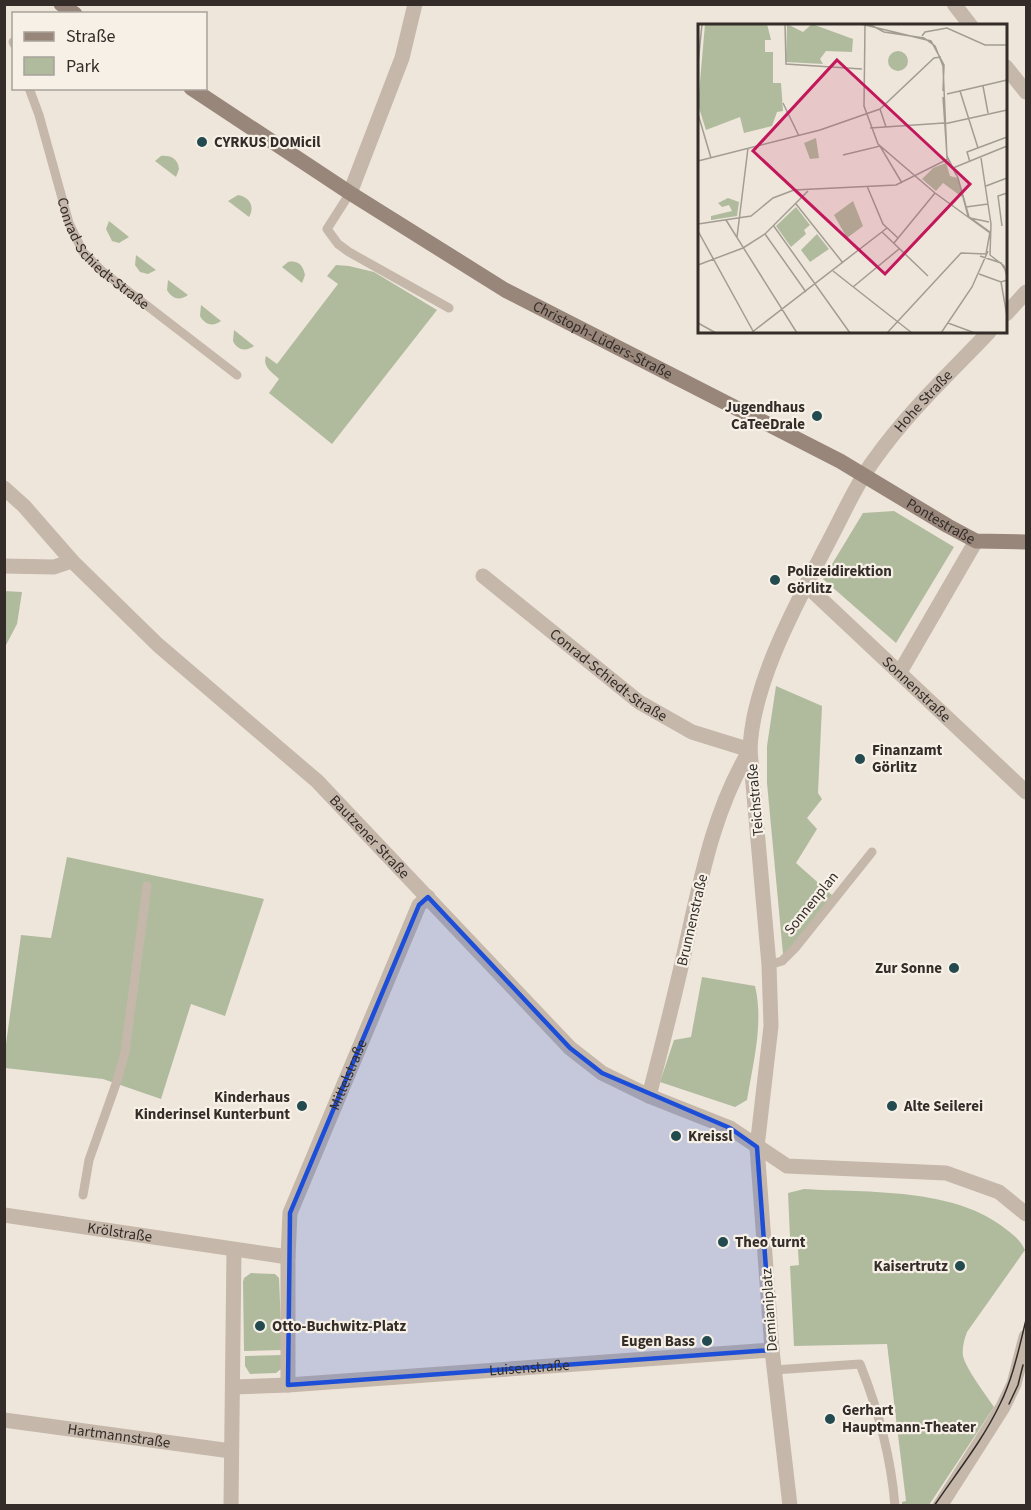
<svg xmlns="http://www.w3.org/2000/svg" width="1031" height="1510" viewBox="0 0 1031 1510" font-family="'Source Sans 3',sans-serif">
<rect width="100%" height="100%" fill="#eee6db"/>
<path fill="#b0bb9d" d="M161,156C171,155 178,159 179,169L176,177L155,161Z
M238,195C250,197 255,207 249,217L228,201Z
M109,221L129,237L119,243L112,241L106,229Z
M136,255L156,270L148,274L140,272L135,265Z
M288,262C298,260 303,265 305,275L302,283L282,267Z
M336,265L349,266L374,272L437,310L332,444L269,393L279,379C272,372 262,367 266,356L277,364L338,284L327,276Z
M168,280L188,295C180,301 172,299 167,290Z
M201,305L221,321C213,327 205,325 200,316Z
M234,330L254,346C246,352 237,350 233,341Z
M894,511L954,547L896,643L823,579L863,513Z
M4,591L22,592L17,624L5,647Z
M776,686L822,706L818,793L822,799L807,818L817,829L796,863L833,896L795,947L783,954L767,783V746Z
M67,857L264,899L225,1016L191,1004L161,1099L103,1079L5,1068V1051L21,935L51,938Z
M702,977L755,986C764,1023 753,1063 747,1100L735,1107L660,1082L674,1040L691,1037Z
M804,1189C869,1193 955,1187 1007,1230C1015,1236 1021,1241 1025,1250L967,1332C964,1340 962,1348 963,1356C966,1369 986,1395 994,1407L929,1505H902V1502L906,1501L887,1344L794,1346L790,1266L799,1265L797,1237H790L788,1193Z
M251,1273L275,1274L279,1278L282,1350L244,1351L243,1282L244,1278Z
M282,1355L281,1369L276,1373L250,1374L245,1366V1356Z"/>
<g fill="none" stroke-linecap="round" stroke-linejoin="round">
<g stroke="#c5b7a9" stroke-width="9">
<path d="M13,42L14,44"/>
<path id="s1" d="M29,88L39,115L69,223L83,252L102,271L237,375"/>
<path d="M350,193L327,229L338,244L349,252L449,308"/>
<path d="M769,965L782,961L796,947L872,852"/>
<path d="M83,1195L89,1160L117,1081L125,1052L147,886"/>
<path d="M774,1370L860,1364C878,1409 891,1457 895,1506"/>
</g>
<g stroke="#c5b7a9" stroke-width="15">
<path d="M954,4L971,26"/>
<path d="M1006,67L1026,92"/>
<path d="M350,193L402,58L415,4"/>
<path d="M1006,314L1026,292"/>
<path id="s2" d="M4,488L24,506L72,561L158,645L317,781L570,1048L602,1073L649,1096L730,1128L787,1166L946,1173L999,1192L1026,1214"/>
<path d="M4,566L54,567L72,561"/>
<path id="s3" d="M483,576L639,702L692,732L750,750C714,809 701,878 686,945C675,995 662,1046 649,1096"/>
<path id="s4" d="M806,585L1026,792"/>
<path d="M900,672L976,541"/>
<path id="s5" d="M4,1215L288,1257"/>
<path id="s6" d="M288,1385V1257L290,1213L419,905L428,897"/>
<path id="s7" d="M233,1387L288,1385L772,1350"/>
<path id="s8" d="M4,1420L231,1451"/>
<path d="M231,1506L234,1250"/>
<path id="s9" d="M790,1506L772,1350L757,1147L771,1026L769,965L750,750C752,682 799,599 830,539C844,513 856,484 874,460C907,413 950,373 989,332"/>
<path d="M940,1506L1003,1407L1014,1384L1026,1337"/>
</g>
<g stroke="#98867a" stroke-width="15">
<path d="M61,4L75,14"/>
<path id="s10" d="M191,88L350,193L505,290L840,461L948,526L976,541L1026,542"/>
</g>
<path stroke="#332c28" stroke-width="1.5" d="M1009,1404L1018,1385L1023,1365
M934,1506C957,1472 983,1440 1000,1404C1013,1378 1019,1348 1026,1320"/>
</g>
<path fill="#1d4ed8" fill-opacity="0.2" stroke="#1d4ed8" stroke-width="4.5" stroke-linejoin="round" d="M428,897L570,1048L602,1073L730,1128L757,1147L772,1350L288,1385L290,1213L419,905Z"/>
<g fill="#224a4f" stroke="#f6f0e7" stroke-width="2">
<circle cx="202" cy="142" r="6"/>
<circle cx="817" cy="416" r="6"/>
<circle cx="775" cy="580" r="6"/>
<circle cx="860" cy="759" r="6"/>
<circle cx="954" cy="968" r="6"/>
<circle cx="302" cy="1106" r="6"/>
<circle cx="892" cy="1106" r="6"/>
<circle cx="676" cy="1136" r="6"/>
<circle cx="723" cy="1242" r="6"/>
<circle cx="960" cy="1266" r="6"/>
<circle cx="260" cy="1326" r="6"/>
<circle cx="707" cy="1341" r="6"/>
<circle cx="830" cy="1419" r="6"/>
</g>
<g text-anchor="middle" stroke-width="4.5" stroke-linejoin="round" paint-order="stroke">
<g font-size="15" font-weight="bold" fill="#332c28" stroke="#f6f0e7" text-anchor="start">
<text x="214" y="147">CYRKUS DOMicil</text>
<text x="805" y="412" text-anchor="end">Jugendhaus<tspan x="805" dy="17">CaTeeDrale</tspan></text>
<text x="787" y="576">Polizeidirektion<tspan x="787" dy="17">Görlitz</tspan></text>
<text x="872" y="755">Finanzamt<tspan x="872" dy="17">Görlitz</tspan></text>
<text x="942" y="973" text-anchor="end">Zur Sonne</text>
<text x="290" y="1102" text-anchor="end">Kinderhaus<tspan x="290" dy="17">Kinderinsel Kunterbunt</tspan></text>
<text x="904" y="1111">Alte Seilerei</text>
<text x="688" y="1141">Kreissl</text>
<text x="735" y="1247">Theo turnt</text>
<text x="948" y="1271" text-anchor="end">Kaisertrutz</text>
<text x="272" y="1331">Otto-Buchwitz-Platz</text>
<text x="695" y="1346" text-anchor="end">Eugen Bass</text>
<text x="842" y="1415">Gerhart<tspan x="842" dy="17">Hauptmann-Theater</tspan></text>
</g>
<g font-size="15" fill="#332c28" stroke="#f6f0e7">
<text dy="5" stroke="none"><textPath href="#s1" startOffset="186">Conrad-Schiedt-Straße</textPath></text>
<text dy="5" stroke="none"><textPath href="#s10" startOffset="483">Christoph-Lüders-Straße</textPath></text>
<text dy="5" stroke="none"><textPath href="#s9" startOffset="1154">Hohe Straße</textPath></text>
<text dy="5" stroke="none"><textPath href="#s10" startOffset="867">Pontestraße</textPath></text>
<text dy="5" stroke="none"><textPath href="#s3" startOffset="160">Conrad-Schiedt-Straße</textPath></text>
<text dy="5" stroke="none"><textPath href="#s4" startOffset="152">Sonnenstraße</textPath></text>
<text transform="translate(755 800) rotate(-95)" y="5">Teichstraße</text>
<text dy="5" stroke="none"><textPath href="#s2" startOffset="506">Bautzener Straße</textPath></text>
<text transform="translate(811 903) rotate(-51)" y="5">Sonnenplan</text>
<text transform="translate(692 920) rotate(-77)" y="5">Brunnenstraße</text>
<text dy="5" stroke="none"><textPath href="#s6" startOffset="322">Mittelstraße</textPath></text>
<text dy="5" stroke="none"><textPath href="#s5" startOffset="117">Krölstraße</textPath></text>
<text transform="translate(769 1310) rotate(-94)" y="5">Demianiplatz</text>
<text dy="5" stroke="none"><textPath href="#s7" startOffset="297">Luisenstraße</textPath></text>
<text dy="5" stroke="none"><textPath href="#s8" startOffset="116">Hartmannstraße</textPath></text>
</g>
</g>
<g transform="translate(698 24)">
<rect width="309" height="309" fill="#eee6db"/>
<path d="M7,0H69L73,16H67V28H75V59H83L85,87L79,88L74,102L46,109L42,93L8,106L0,81ZM89,0L105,8L114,0L155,15L154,28L128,27L122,35L125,40L88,38ZM190 37a10 10 0 1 1 20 0a10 10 0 1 1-20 0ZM118,114L121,134L112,135L106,119ZM248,139L252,152L260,154L264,173L245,159L238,167L224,155L235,144ZM30,174L41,178L39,192L13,196V192L34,187L31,181L24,183L20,179ZM155,177L165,202L149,214L136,191ZM98,183L112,201L106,206L108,210L93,223L78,202ZM119,210L131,225L112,238L103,226Z" fill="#b0bb9d"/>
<path fill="none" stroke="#a39c93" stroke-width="1.5" d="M87,0L88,40L164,45M163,0L233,17L246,41L245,67M171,0L186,8L226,14L237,22L245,42L249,134L260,154L270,192L292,208L288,230L263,229L189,309M167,1L166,82L180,120L237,169L292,209M224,12L227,8L249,4L287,21H309M0,40L4,0M285,62L290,89M262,67L280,124M249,70L309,56M245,73L249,132L260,154L271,193M85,79L101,112M182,85L188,103M0,90L13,134M246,100L309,86M172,104L246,99M145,131L182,122L204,159M283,134L293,200L292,231L306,242L309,253M0,137L122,106L182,85L236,34L243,33M272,138L269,128L309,113M255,144L309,122M169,162L185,200L200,214M288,162L309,154M98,180L145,239M268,183L290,180M272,194L291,198M28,196L99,309M0,200L53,192L75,174L96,166L198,161L250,135M75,201L152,309M304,202L300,172L309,169M0,207L55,307M184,208L230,252M67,210L108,268M39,213L50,124M196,219L237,169M282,232L303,239L308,247M0,241L45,224L67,210L110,167M135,247L214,309M281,250L303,258L309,256M303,258L309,292M155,263L201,225M0,299L18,309M250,299L277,309M53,309L189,204M243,309L274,263L290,227"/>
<path fill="#c2185b" fill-opacity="0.15" stroke="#c2185b" stroke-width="3" d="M139,36L272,160L187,250L55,127Z"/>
<rect width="309" height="309" fill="none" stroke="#332c28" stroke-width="3"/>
</g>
<rect width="1031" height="1510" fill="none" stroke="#332c28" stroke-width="12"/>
<rect x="12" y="12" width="195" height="78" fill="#f6f0e7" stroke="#a8a29b" stroke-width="1.5"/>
<rect x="24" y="32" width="30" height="9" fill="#98867a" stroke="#a8a29b" stroke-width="1.5"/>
<text x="66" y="42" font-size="18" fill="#332c28">Straße</text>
<rect x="24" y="57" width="30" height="18" fill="#b0bb9d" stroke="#a8a29b" stroke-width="1.5"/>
<text x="66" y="72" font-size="18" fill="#332c28">Park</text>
</svg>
